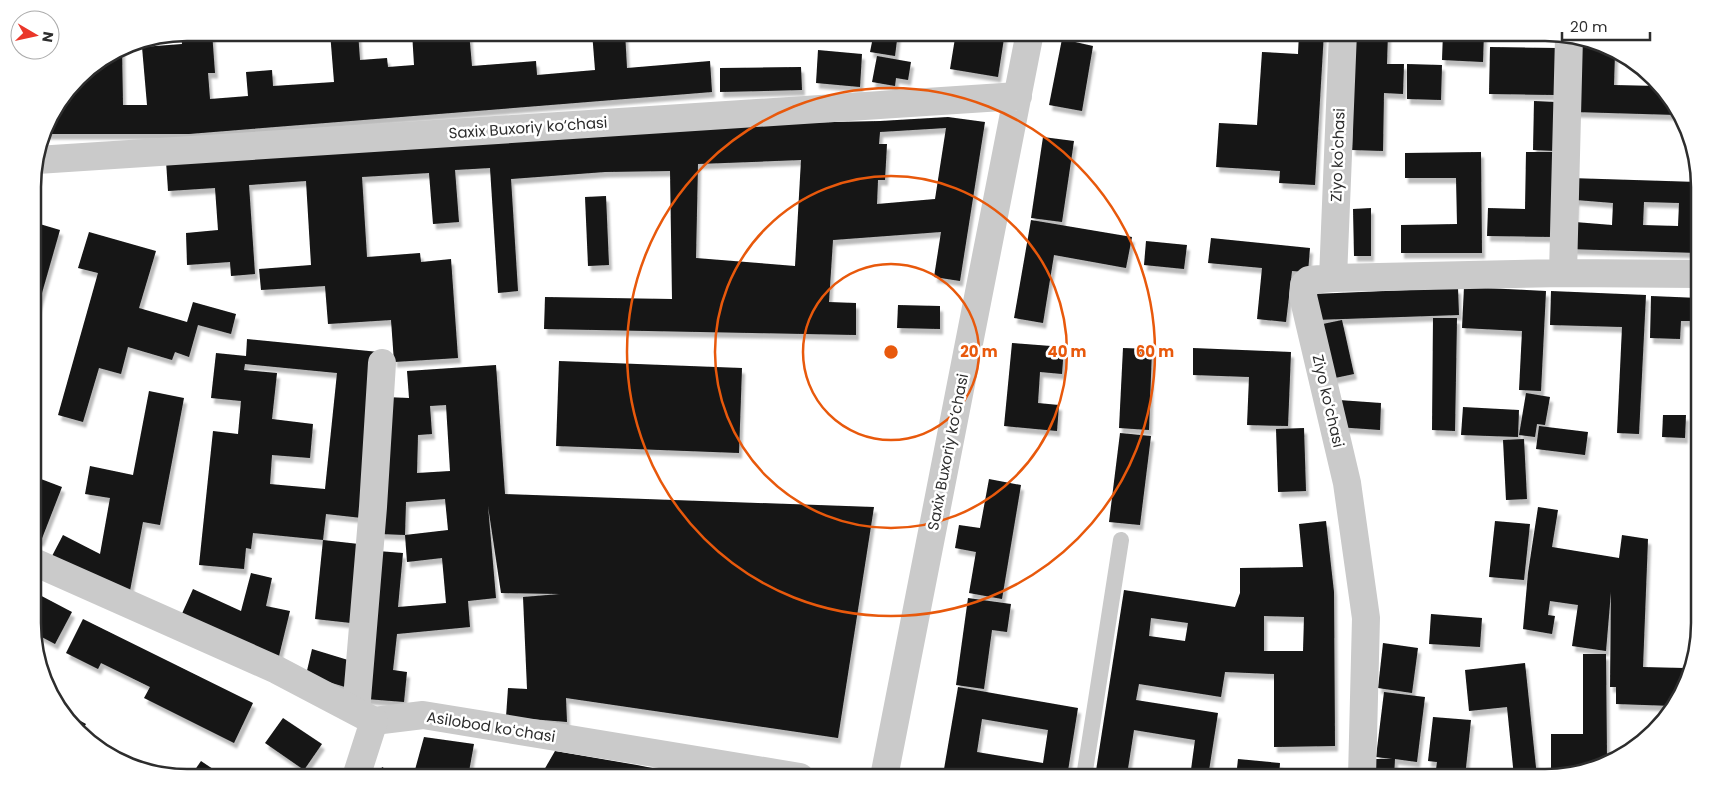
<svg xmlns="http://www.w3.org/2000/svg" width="1732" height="810" font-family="Poppins,sans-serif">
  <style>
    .building { fill: #141414; fill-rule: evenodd; filter: url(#shadow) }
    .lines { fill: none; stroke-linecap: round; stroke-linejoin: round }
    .service { stroke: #cacaca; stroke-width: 16 }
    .minor { stroke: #cacaca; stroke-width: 28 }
    .tertiary { stroke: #cacaca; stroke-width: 28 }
    .ring { fill: none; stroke: #e8590c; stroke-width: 2.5 }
    .labels { text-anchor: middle; stroke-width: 5; stroke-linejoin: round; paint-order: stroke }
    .street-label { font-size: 15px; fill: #2d2d2d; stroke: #fff }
    .rim { fill: none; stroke: #2d2d2d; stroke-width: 2.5 }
    .centre { fill: #e8590c; stroke: #fff; stroke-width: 2.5 }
    .ring-label { font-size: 15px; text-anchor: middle; font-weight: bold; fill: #e8590c; stroke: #fff; stroke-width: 5; stroke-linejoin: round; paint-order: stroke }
  </style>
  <defs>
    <filter id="shadow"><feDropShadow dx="3" dy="5.5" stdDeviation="1" flood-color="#0004"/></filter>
  </defs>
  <rect width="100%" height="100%" fill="#fff"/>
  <!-- building -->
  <path class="building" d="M187,32H212L215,73H208L210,99L248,96L246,72L272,70L273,86L334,82L330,32H358L360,60L387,58L388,67L414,65L412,32H469L472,66L536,61L537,75L595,70L592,32H625L627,68L710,61L712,92L189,134H44L49,118L85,71L122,48L123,105H147L142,47L182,44L181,34Z
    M874,32H898L895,56L870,52Z
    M956,32H1005L998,77L950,69Z
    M1299,32H1324L1315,185L1279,183L1280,171L1216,167L1219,123L1257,125L1262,52L1298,54Z
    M1355,32H1388L1387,64H1404L1403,94L1384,93L1383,151L1352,150Z
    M1443,32H1484L1483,62L1442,60Z
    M1062,39L1093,46L1082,111L1049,105Z
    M1576,39L1605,44L1615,53L1614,85L1659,86L1668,93L1677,115L1574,112Z
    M1490,47L1557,48L1556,95L1489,94Z
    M818,50L862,54L860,87L816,83Z
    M877,56L911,62L908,80L896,78L895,86L872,82Z
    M1407,64L1442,65L1441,100L1407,99Z
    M801,67L802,90L720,92V68Z
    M1534,101L1557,102L1556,151L1533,150Z
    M948,117L985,122L960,281L934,277L941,232L833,240L829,302L856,303V335L544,329L545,297L672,299L670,171L605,172L511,179L518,291L498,293L490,168L455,170L459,222L433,224L429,173L362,177L367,257L420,253L421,262L451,259L458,358L394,362L391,320L328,324L325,286L261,290L259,269L311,265L306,181L249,185L255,274L231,276L230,262L187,265L186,233L218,230L215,188L168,191L166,161L699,125L880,121ZM946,128L935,199L877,204L878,180H885L887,144H879L880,132ZM801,160L795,266L696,258L698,164Z
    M1043,137L1074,141L1062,222L1031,218Z
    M1481,152L1482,253H1401V225L1457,224L1456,178H1405V153Z
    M1526,152H1556L1554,237L1487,236L1488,208L1525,209Z
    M1570,178L1698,182V253L1567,249ZM1576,200L1613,203L1612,225L1575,222ZM1644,202L1679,203L1678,226L1643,225Z
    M606,196L609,265L588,266L585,197Z
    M1371,208V256H1354L1353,209Z
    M1031,220L1132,237L1126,268L1054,255L1043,323L1014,318Z
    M33,222L60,230L34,321H33Z
    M89,232L156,251L139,308L187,322L193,302L236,314L231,334L198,325L189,357L175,352L172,360L128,347L121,374L99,368L83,422L58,415L98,273L78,268Z
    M1211,238L1310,248L1308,272L1292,271L1286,322L1257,319L1262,268L1208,263Z
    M1146,241L1187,245L1184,269L1144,265Z
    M1464,287L1546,291L1541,391L1519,390L1522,331L1462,328Z
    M1458,288L1459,315L1314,320L1313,294Z
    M1551,291L1646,295L1639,434L1617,433L1622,327L1550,325Z
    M1651,296L1699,298V321H1681L1680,339L1650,338Z
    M898,305L940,306V329L897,328Z
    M1433,318H1457L1455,431L1432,430Z
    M1342,320L1354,374L1330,379L1318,325Z
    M247,339L379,352L362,518L326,514L323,540L359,544L351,623L315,619L323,540L253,533L251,549L246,548L244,569L199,565L213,431L238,434L241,401L211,398L216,353L246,356ZM245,364L337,373L325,489L270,484L272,455L310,458L313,424L272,419L277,373L244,370Z
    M1012,343L1064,347L1062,374L1040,372L1038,403L1059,405L1057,431L1004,426Z
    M1123,348L1152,349L1149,430L1119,428Z
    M1193,348L1291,352L1288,426L1247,425L1249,377L1193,375Z
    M559,361L742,368L739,453L556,446Z
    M496,365L505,494L874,507L838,738L566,698L567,722L506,717L508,688L527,689L523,597L560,594L501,593L488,506L496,598L468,601L470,627L397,634L393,670L407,672L404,702L366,699L378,551L403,553L398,607L446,603L442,558L407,562L405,535L448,530L445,499L406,502L405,535L380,534L385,397L409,398L407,371ZM446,405L450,471L417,473L418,435L432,434L430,406Z
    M149,391L184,398L160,525L143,522L129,596L52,556L63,535L100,554L110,498L85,494L90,466L133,475Z
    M1526,393L1550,397L1545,425L1537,424L1535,437L1519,435Z
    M1339,400L1381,403L1380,430L1337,427Z
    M1463,407L1519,410L1518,437L1461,435Z
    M1663,415H1686L1685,438L1662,437Z
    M1539,426L1588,432L1585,455L1536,449Z
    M1304,428L1306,491L1278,492L1276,429Z
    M1695,429L1699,430V466H1693Z
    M1120,433L1151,436L1140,525L1109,522Z
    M1524,439L1527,499L1506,500L1503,440Z
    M33,476L62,487L41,541L34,539Z
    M989,479L1021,485L1002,599L969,593L976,552L955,548L959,525L980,528Z
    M1538,507L1558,510L1552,547L1619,558L1622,535L1648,539L1643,667L1684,668V689L1673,706L1616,704V687H1610L1611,592L1606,651L1572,646L1578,605L1550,601L1548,615L1555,616L1552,634L1523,629L1528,573Z
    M1326,521L1334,592L1335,746L1274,747V674L1225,672L1221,697L1139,684L1136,700L1218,713L1208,777H1190L1195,740L1134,730L1127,775L1137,777H1095L1124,590L1235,607L1240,593V568L1303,567L1299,524ZM1264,616L1304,617L1303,651H1264ZM1151,618L1188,623L1185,641L1149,636Z
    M1495,521L1530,524L1524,580L1489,577Z
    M251,573L272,578L266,606L290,611L279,656L180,618L193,589L241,611Z
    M34,592L72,612L55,644L34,633Z
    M968,598L1011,604L1007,632L992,630L984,689L956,685Z
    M1431,614L1482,618L1480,647L1429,644Z
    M83,619L253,703L234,743L144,698L150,687L101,663L98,669L66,653Z
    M1383,643L1418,648L1412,693L1378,688Z
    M312,649L348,660L345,687L306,675Z
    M1583,654H1606L1607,759L1551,777V734H1583Z
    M1525,663L1537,777H1514L1507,707L1469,711L1465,670Z
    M958,687L1078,708L1067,777H955L943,775ZM982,719L1048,730L1043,763L977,752Z
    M1384,692L1425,697L1417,762L1395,759L1394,777H1369V759H1392L1376,757Z
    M61,710L86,724L82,731L64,717Z
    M1433,717L1471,720L1465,777H1435L1437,762L1428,761Z
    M283,718L322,744L304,770L265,743Z
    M424,737L474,744L468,777H413Z
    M555,751L637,765L698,777H540Z
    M1238,759L1280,763L1279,777H1236Z
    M201,761L219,773L216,777H190Z
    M382,767L400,777H379Z"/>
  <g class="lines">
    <!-- service -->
    <path class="service" d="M1084,777L1121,540"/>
    <!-- minor -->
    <path class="minor" d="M37,160L1018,96
      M1563,273L1569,37
      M1333,278L1343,32
      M356,711L373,507L382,363
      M374,721L423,715L800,777
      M884,777L1030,32
      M1362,777L1366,618L1347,483L1303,296L1304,285L1309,280L1333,278L1563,273L1699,274"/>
    <!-- tertiary -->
    <path class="tertiary" d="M34,562L277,670L374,721L356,777"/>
  </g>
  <!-- distance rings -->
  <g class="ring">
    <circle cx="891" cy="352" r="88"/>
    <circle cx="891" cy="352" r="176"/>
    <circle cx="891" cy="352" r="264"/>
  </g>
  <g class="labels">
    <!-- street labels -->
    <g class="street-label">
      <text transform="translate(528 128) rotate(-4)" y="5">Saxix Buxoriy ko‘chasi</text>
      <text transform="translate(1338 155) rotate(-88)" y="5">Ziyo ko'chasi</text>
      <text transform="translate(1328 401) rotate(77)" y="5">Ziyo koʻchasi</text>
      <text transform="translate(948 452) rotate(-79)" y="5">Saxix Buxoriy ko‘chasi</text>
      <text transform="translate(491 727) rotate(9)" y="5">Asilobod koʻchasi</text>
    </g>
  </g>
  <!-- crop -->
  <path d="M0 0H1732V810H0ZM187 41H1545A146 146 0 0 1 1691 187V623A146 146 0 0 1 1545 769H187A146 146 0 0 1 41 623V187A146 146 0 0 1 187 41Z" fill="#fff" fill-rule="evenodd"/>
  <path class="rim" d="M187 41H1545A146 146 0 0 1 1691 187V623A146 146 0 0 1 1545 769H187A146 146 0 0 1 41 623V187A146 146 0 0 1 187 41Z"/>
  <circle cx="891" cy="352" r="8" class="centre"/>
  <g class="ring-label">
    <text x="979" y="357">20 m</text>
    <text x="1067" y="357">40 m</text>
    <text x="1155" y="357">60 m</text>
  </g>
  <!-- north arrow -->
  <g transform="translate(35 35) rotate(99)"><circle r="24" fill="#ffffff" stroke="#ababab"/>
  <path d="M0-4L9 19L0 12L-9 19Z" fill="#ea3629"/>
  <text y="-8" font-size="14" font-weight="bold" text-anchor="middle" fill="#2d2d2d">N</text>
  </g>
  <!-- scale -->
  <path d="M1562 32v8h88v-8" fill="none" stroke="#2d2d2d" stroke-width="2.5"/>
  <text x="1570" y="32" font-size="15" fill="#2d2d2d" stroke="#ffffff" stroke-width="4" paint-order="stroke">20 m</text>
</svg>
